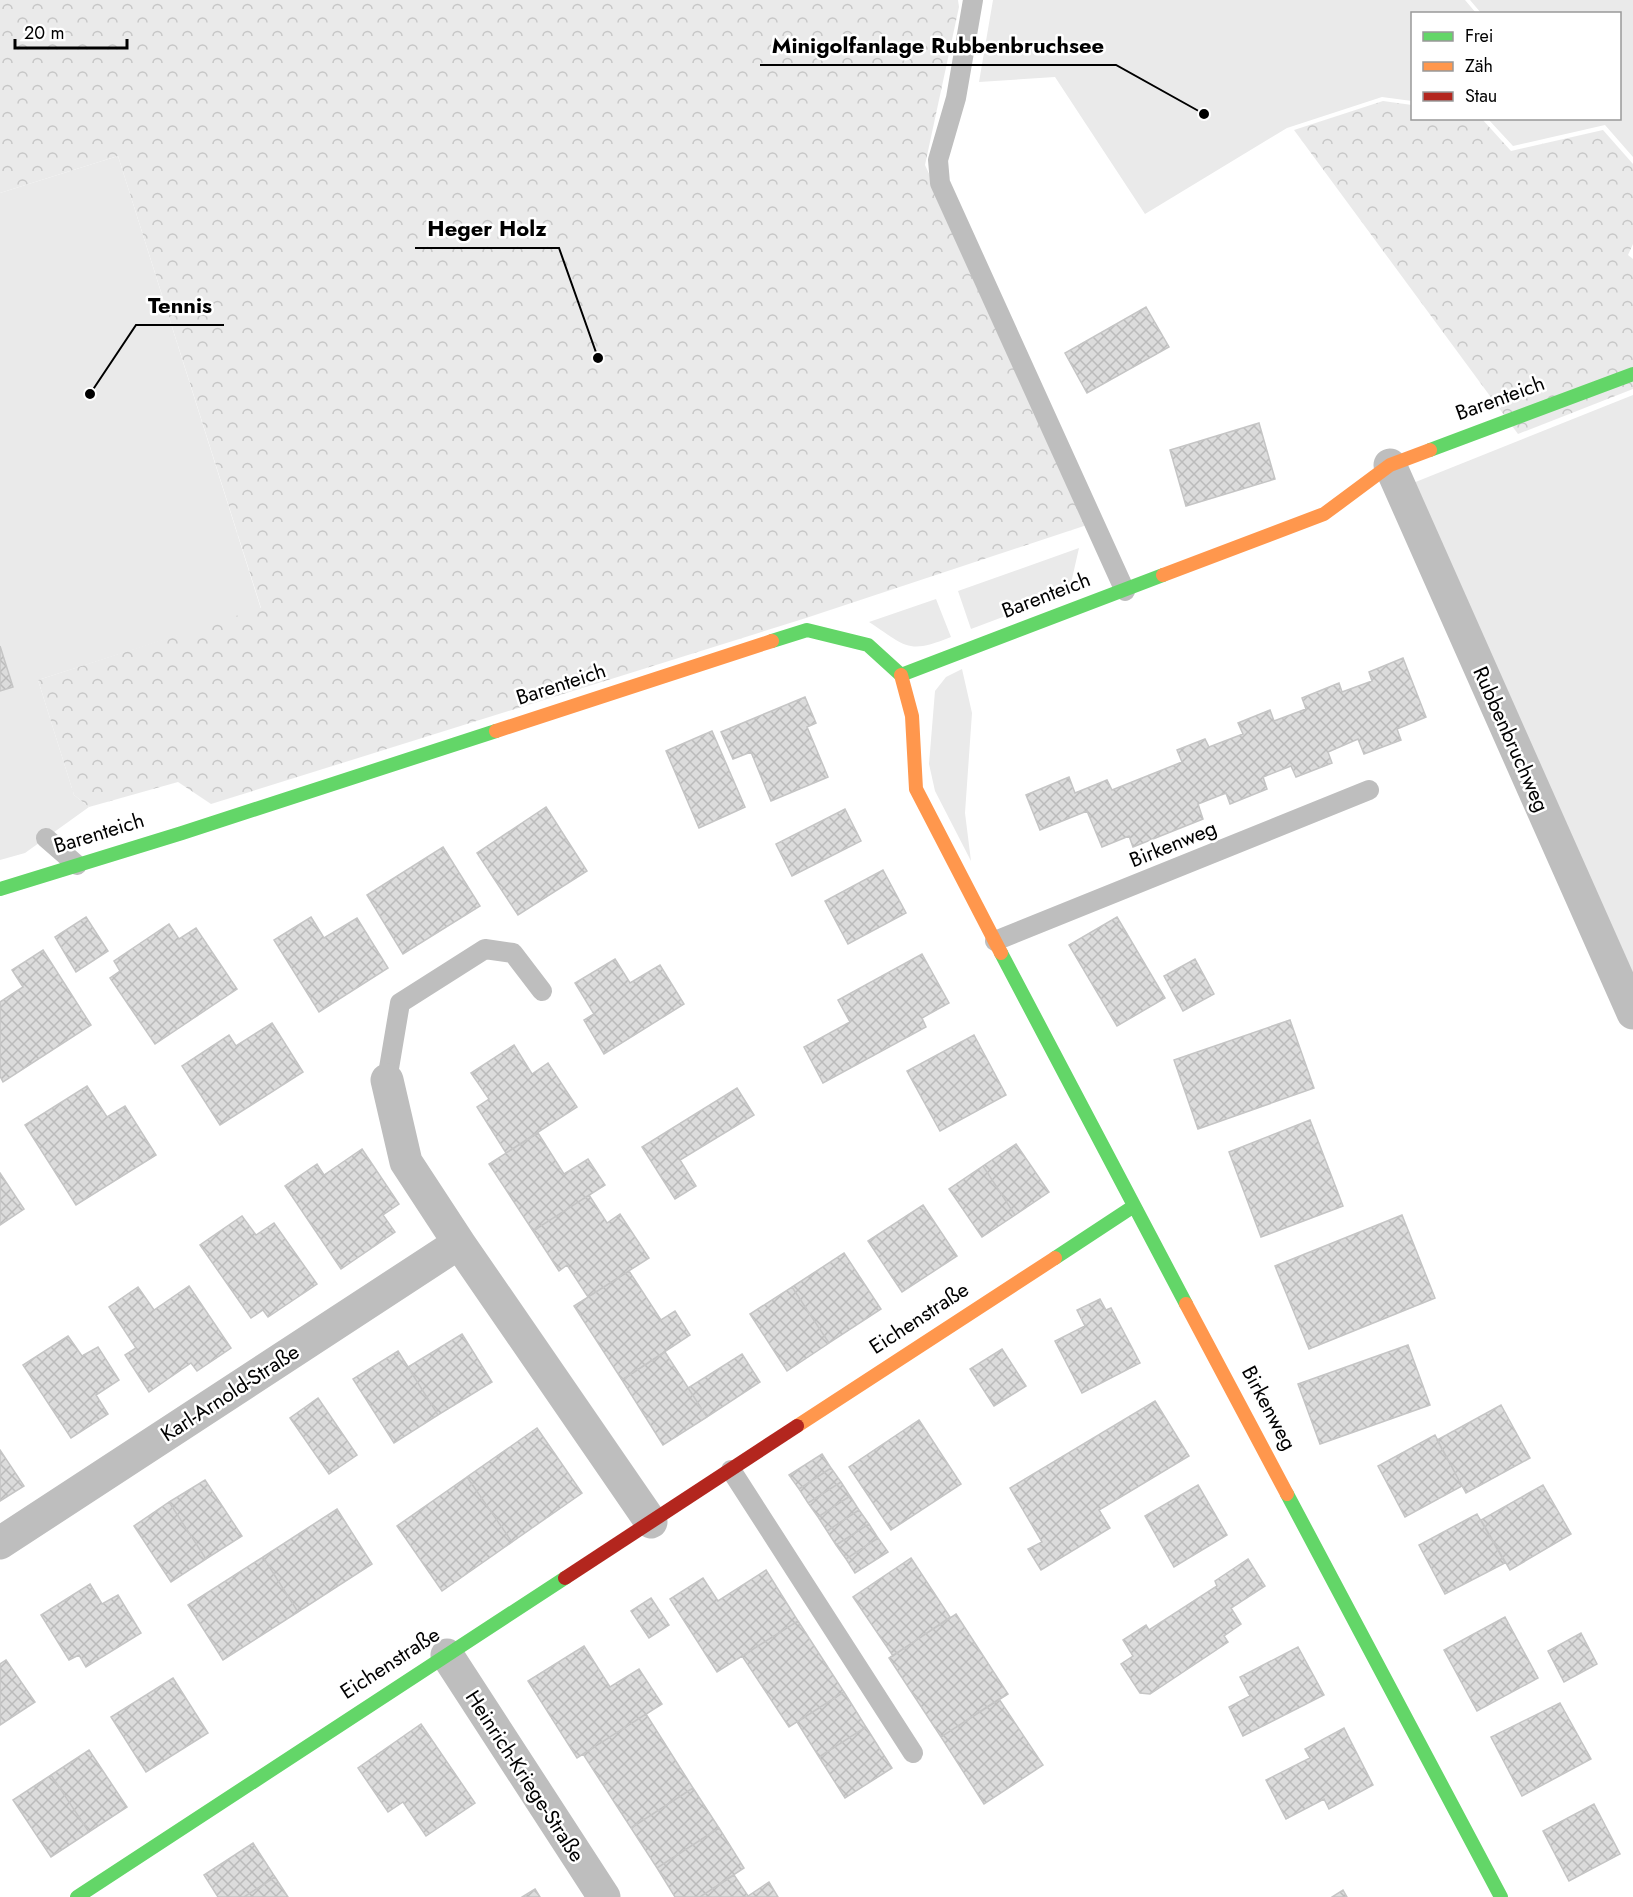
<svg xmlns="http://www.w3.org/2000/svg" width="1633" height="1897" font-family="Jost,sans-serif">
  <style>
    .grass { fill: #eaeaea }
    .forest { fill: url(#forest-crowns) }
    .building { fill: url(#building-cross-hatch); stroke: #c5c5c5; stroke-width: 1.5 }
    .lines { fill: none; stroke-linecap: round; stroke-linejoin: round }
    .lane { stroke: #bebebe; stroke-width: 20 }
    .street { stroke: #bebebe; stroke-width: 33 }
    .fast { stroke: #63d668; stroke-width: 14 }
    .slow { stroke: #ff974d; stroke-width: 14 }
    .jam { stroke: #b3261e; stroke-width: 14 }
    .labels { text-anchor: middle; stroke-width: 5; stroke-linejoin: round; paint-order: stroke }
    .street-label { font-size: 21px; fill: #000; stroke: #fff }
    .leader { fill: none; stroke: #000; stroke-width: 2 }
    .callout-dot { fill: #000; stroke: #fff; stroke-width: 2 }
    .callout-label { font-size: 22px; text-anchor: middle; font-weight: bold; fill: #000; stroke: #fff; stroke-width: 5; stroke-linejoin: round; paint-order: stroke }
  </style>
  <defs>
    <pattern id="forest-crowns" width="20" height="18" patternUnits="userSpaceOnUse" patternTransform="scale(1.5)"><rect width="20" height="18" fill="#eaeaea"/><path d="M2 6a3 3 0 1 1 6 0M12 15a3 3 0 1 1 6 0" fill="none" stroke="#c7c7c7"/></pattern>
    <pattern id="building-cross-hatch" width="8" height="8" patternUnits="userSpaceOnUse" patternTransform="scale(1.5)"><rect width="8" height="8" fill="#dcdcdc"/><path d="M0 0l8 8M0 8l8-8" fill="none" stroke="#bbb"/></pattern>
  </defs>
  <rect width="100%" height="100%" fill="#fff"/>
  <!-- grass -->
  <path class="grass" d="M993,0H1465L1476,13L1412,14V101L1382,97L1287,128L1145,214L1055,77L979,82Z
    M1470,0H1633V157L1605,125L1513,146L1488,119L1620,118V14L1481,13Z
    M118,156L261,609L38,680L74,795L89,807L25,853L0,860V193Z
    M1633,395V977L1413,483Z
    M1079,548L1069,592L971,629L958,591Z
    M936,599L951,637C907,655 906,646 869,622Z
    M962,669L972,713L965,813L971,861L935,791L929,764L935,691L946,677Z"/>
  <!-- forest -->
  <path class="forest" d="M0,0H958L959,7L925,165L1090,524L806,618L211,804L178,782L89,807L74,795L38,680L261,608L118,156L0,193Z
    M1383,101L1412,105V118L1482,119L1511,151L1603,130L1633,164V244L1628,255L1633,259V389L1518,434L1294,130Z"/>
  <!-- building -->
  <path class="building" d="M1146,307L1169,347L1087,393L1065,353Z
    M1259,423L1275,479L1186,506L1170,450Z
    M0,646L13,687L0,691Z
    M1403,658L1426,717L1397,729L1401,740L1364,754L1358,739L1328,752L1332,763L1296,777L1291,766L1263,777L1267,789L1230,804L1226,793L1198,804L1203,819L1133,847L1129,836L1102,847L1087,811L1040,830L1026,795L1069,777L1075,793L1107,780L1112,790L1182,762L1177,750L1205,739L1209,747L1243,734L1238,723L1270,710L1274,721L1306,709L1302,698L1339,683L1342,692L1372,681L1369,672Z
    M805,697L816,723L807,727L828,777L771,801L751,752L733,759L721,732Z
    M712,731L745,807L699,828L666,751Z
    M546,807L587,871L518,915L477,853Z
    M845,809L861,841L792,876L776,844Z
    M443,847L480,906L403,954L367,895Z
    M883,870L906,913L848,944L825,901Z
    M86,917L108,951L76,972L55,937Z
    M311,917L324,938L357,918L388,968L319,1012L274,940Z
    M1117,917L1165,998L1117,1026L1069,945Z
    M169,924L179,939L196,928L237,989L155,1044L110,978L120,971L114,961Z
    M43,950L91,1025L3,1082L0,1076V1002L23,987L12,970Z
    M922,954L949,1003L922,1018L926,1027L823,1083L804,1047L850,1022L838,1000Z
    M615,959L630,983L660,965L684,1004L604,1054L584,1020L594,1014L575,983Z
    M1195,959L1214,994L1183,1011L1164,976Z
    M1290,1020L1314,1088L1198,1129L1174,1060Z
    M272,1023L303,1072L220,1125L182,1066L229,1035L236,1046Z
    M974,1035L1006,1095L940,1131L907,1071Z
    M514,1045L532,1074L548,1063L577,1107L506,1153L477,1107L489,1099L471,1073Z
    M87,1086L107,1117L125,1106L156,1155L76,1205L25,1125Z
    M737,1088L754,1115L680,1160L696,1186L675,1199L642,1147Z
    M1310,1120L1343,1206L1261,1237L1229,1152Z
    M538,1133L564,1174L588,1159L605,1185L533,1231L489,1164Z
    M1016,1144L1049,1192L1015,1215L983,1166Z
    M362,1149L399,1204L383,1215L395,1232L341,1269L285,1186L317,1164L324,1175Z
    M983,1166L1015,1215L982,1237L949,1189Z
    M0,1173L24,1209L0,1225Z
    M589,1195L607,1223L620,1214L649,1258L588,1297L567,1265L559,1271L533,1231Z
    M923,1205L957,1256L902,1292L868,1241Z
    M1402,1215L1435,1298L1309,1349L1275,1266Z
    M242,1216L256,1235L274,1223L317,1284L268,1317L263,1310L251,1318L200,1245Z
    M844,1253L881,1309L829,1343L792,1287Z
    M629,1271L661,1320L675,1311L690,1335L622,1380L574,1306Z
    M189,1286L231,1348L197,1371L191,1363L149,1392L125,1355L136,1348L109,1307L138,1287L154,1310Z
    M792,1287L829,1343L787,1371L750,1314Z
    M1100,1299L1106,1310L1111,1308L1140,1363L1082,1393L1055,1341L1085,1326L1077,1310Z
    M462,1334L492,1382L438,1415L408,1367Z
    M68,1336L82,1356L98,1347L119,1380L96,1395L108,1414L71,1438L23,1365Z
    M1408,1345L1430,1405L1320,1444L1298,1384Z
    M1002,1349L1026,1386L994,1406L970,1369Z
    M398,1351L438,1415L394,1443L353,1379Z
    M665,1352L707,1417L663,1445L622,1380Z
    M742,1354L760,1382L707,1417L688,1388Z
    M318,1398L357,1455L329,1474L290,1418Z
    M1155,1401L1189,1456L1099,1510L1110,1528L1041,1570L1028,1549L1042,1542L1010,1488Z
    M1501,1405L1530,1458L1466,1493L1437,1440Z
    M919,1420L961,1484L891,1530L849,1467Z
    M537,1428L582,1493L512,1542L467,1477Z
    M1435,1435L1462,1486L1405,1517L1378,1466Z
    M0,1450L24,1486L0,1501Z
    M822,1454L831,1468L799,1489L789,1475Z
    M831,1468L841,1482L808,1503L799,1489Z
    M467,1477L512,1542L442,1591L397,1526Z
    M205,1480L242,1536L206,1559L169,1502Z
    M841,1482L850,1496L818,1517L808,1503Z
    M1198,1485L1227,1535L1174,1567L1145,1516Z
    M1543,1485L1571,1534L1510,1570L1481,1520Z
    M850,1496L859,1510L827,1531L818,1517Z
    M169,1502L206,1559L171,1582L134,1526Z
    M337,1509L372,1564L298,1612L263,1557Z
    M859,1510L869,1524L836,1545L827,1531Z
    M1477,1514L1505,1563L1445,1594L1419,1545Z
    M869,1524L878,1538L846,1559L836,1545Z
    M878,1538L888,1552L855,1573L846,1559Z
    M263,1557L298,1612L223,1660L188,1605Z
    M911,1558L950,1617L893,1656L853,1597Z
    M1248,1559L1265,1586L1231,1608L1241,1624L1224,1636L1228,1642L1150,1694L1140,1693L1121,1664L1133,1656L1123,1640L1146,1625L1149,1630L1217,1586L1215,1581Z
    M766,1570L798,1621L717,1672L670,1599L703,1578L718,1601Z
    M90,1584L102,1604L118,1595L141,1633L86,1667L79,1655L69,1660L41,1615Z
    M651,1598L669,1625L649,1638L631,1611Z
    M956,1614L1008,1694L941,1737L889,1658Z
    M1505,1617L1538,1678L1477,1711L1444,1650Z
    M798,1621L844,1692L789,1727L742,1656Z
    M1581,1633L1597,1664L1564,1682L1548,1651Z
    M584,1646L610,1687L639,1669L662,1704L577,1758L528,1681Z
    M1298,1647L1324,1695L1243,1736L1229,1707L1250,1696L1240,1677Z
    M6,1660L35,1702L0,1725V1664Z
    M173,1678L208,1733L146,1772L111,1717Z
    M844,1692L866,1727L819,1757L797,1722Z
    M999,1699L1043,1765L984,1804L941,1737Z
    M1560,1703L1591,1759L1522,1796L1491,1737Z
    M646,1714L693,1788L631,1828L583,1754Z
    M421,1724L475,1803L426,1836L403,1802L388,1812L358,1768Z
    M866,1727L892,1768L845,1798L819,1757Z
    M1344,1728L1373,1785L1329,1809L1324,1799L1286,1819L1266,1780L1310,1758L1305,1749Z
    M89,1750L127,1807L89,1832L51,1775Z
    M51,1775L89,1832L51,1857L13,1800Z
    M693,1788L719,1828L657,1868L631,1828Z
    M1594,1804L1620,1854L1569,1881L1543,1831Z
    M719,1828L744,1868L700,1897H675L657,1868Z
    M253,1843L275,1877L244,1897H218L204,1875Z
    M734,1875L748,1896L769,1882L778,1897H700Z
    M275,1877L288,1897H244Z
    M535,1889L540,1897H522Z
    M1343,1890L1347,1897H1332Z"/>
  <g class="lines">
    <!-- lane -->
    <path class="lane" d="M973,0L956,98L938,160L940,183L1125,591
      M46,838L77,865
      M995,941L1369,790
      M387,1080L400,1003L485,949L513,953L542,991
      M731,1470L913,1753"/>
    <!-- street -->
    <path class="street" d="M1390,465L1633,1013
      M387,1080L406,1162L459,1243L651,1522
      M0,1543L459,1243
      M447,1655L604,1897"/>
    <!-- fast -->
    <path class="fast" d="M1430,450L1633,374
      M772,641L807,630L868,645L901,675L1163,575
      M0,889L182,833L496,731
      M1001,953L1186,1304
      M1055,1258L1134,1206
      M1287,1494L1501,1897
      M77,1897L565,1578"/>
    <!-- slow -->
    <path class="slow" d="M1163,575L1324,514L1390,465L1430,450
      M901,675L912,716L916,789L1001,953
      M496,731L772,641
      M1186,1304L1287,1494
      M797,1426L1055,1258"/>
    <!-- jam -->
    <path class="jam" d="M565,1578L797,1426"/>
  </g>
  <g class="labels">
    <!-- street labels -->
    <g class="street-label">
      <text transform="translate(1500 398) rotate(-20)" y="7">Barenteich</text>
      <text transform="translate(1046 595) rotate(-21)" y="7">Barenteich</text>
      <text transform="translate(561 684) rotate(-18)" y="7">Barenteich</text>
      <text transform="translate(1511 739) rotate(66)" y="7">Rubbenbruchweg</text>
      <text transform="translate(99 833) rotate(-17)" y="7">Barenteich</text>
      <text transform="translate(1173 844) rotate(-22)" y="7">Birkenweg</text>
      <text transform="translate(919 1318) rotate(-33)" y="7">Eichenstraße</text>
      <text transform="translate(230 1393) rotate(-33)" y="7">Karl-Arnold-Straße</text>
      <text transform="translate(1269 1408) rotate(62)" y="7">Birkenweg</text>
      <text transform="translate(390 1663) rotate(-33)" y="7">Eichenstraße</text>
      <text transform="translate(525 1776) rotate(57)" y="7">Heinrich-Kriege-Straße</text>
    </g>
  </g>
  <!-- callouts -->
  <path class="leader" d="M1204 114L1116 65H760M598 358L559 248H415M90 394L136 325H224"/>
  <g class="callout-dot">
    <circle cx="1204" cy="114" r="6"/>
    <circle cx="598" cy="358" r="6"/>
    <circle cx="90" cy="394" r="6"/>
  </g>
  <g class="callout-label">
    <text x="938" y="53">Minigolfanlage Rubbenbruchsee</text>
    <text x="487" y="236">Heger Holz</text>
    <text x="180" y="313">Tennis</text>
  </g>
  <!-- legend -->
  <rect x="1411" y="12" width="210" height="108" fill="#ffffff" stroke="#999999" stroke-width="1.5"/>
  <rect x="1423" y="32" width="30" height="9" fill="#63d668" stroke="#999999" stroke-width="1.5"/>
  <text x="1465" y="42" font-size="18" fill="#000000">Frei</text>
  <rect x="1423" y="62" width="30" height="9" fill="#ff974d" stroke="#999999" stroke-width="1.5"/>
  <text x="1465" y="72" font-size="18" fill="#000000">Zäh</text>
  <rect x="1423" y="92" width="30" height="9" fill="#b3261e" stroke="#999999" stroke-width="1.5"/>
  <text x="1465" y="102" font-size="18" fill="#000000">Stau</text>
  <!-- scale -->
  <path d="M15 39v9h112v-9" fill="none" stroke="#000000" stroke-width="3"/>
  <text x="24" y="39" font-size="18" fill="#000000" stroke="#ffffff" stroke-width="4.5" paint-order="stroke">20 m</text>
</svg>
